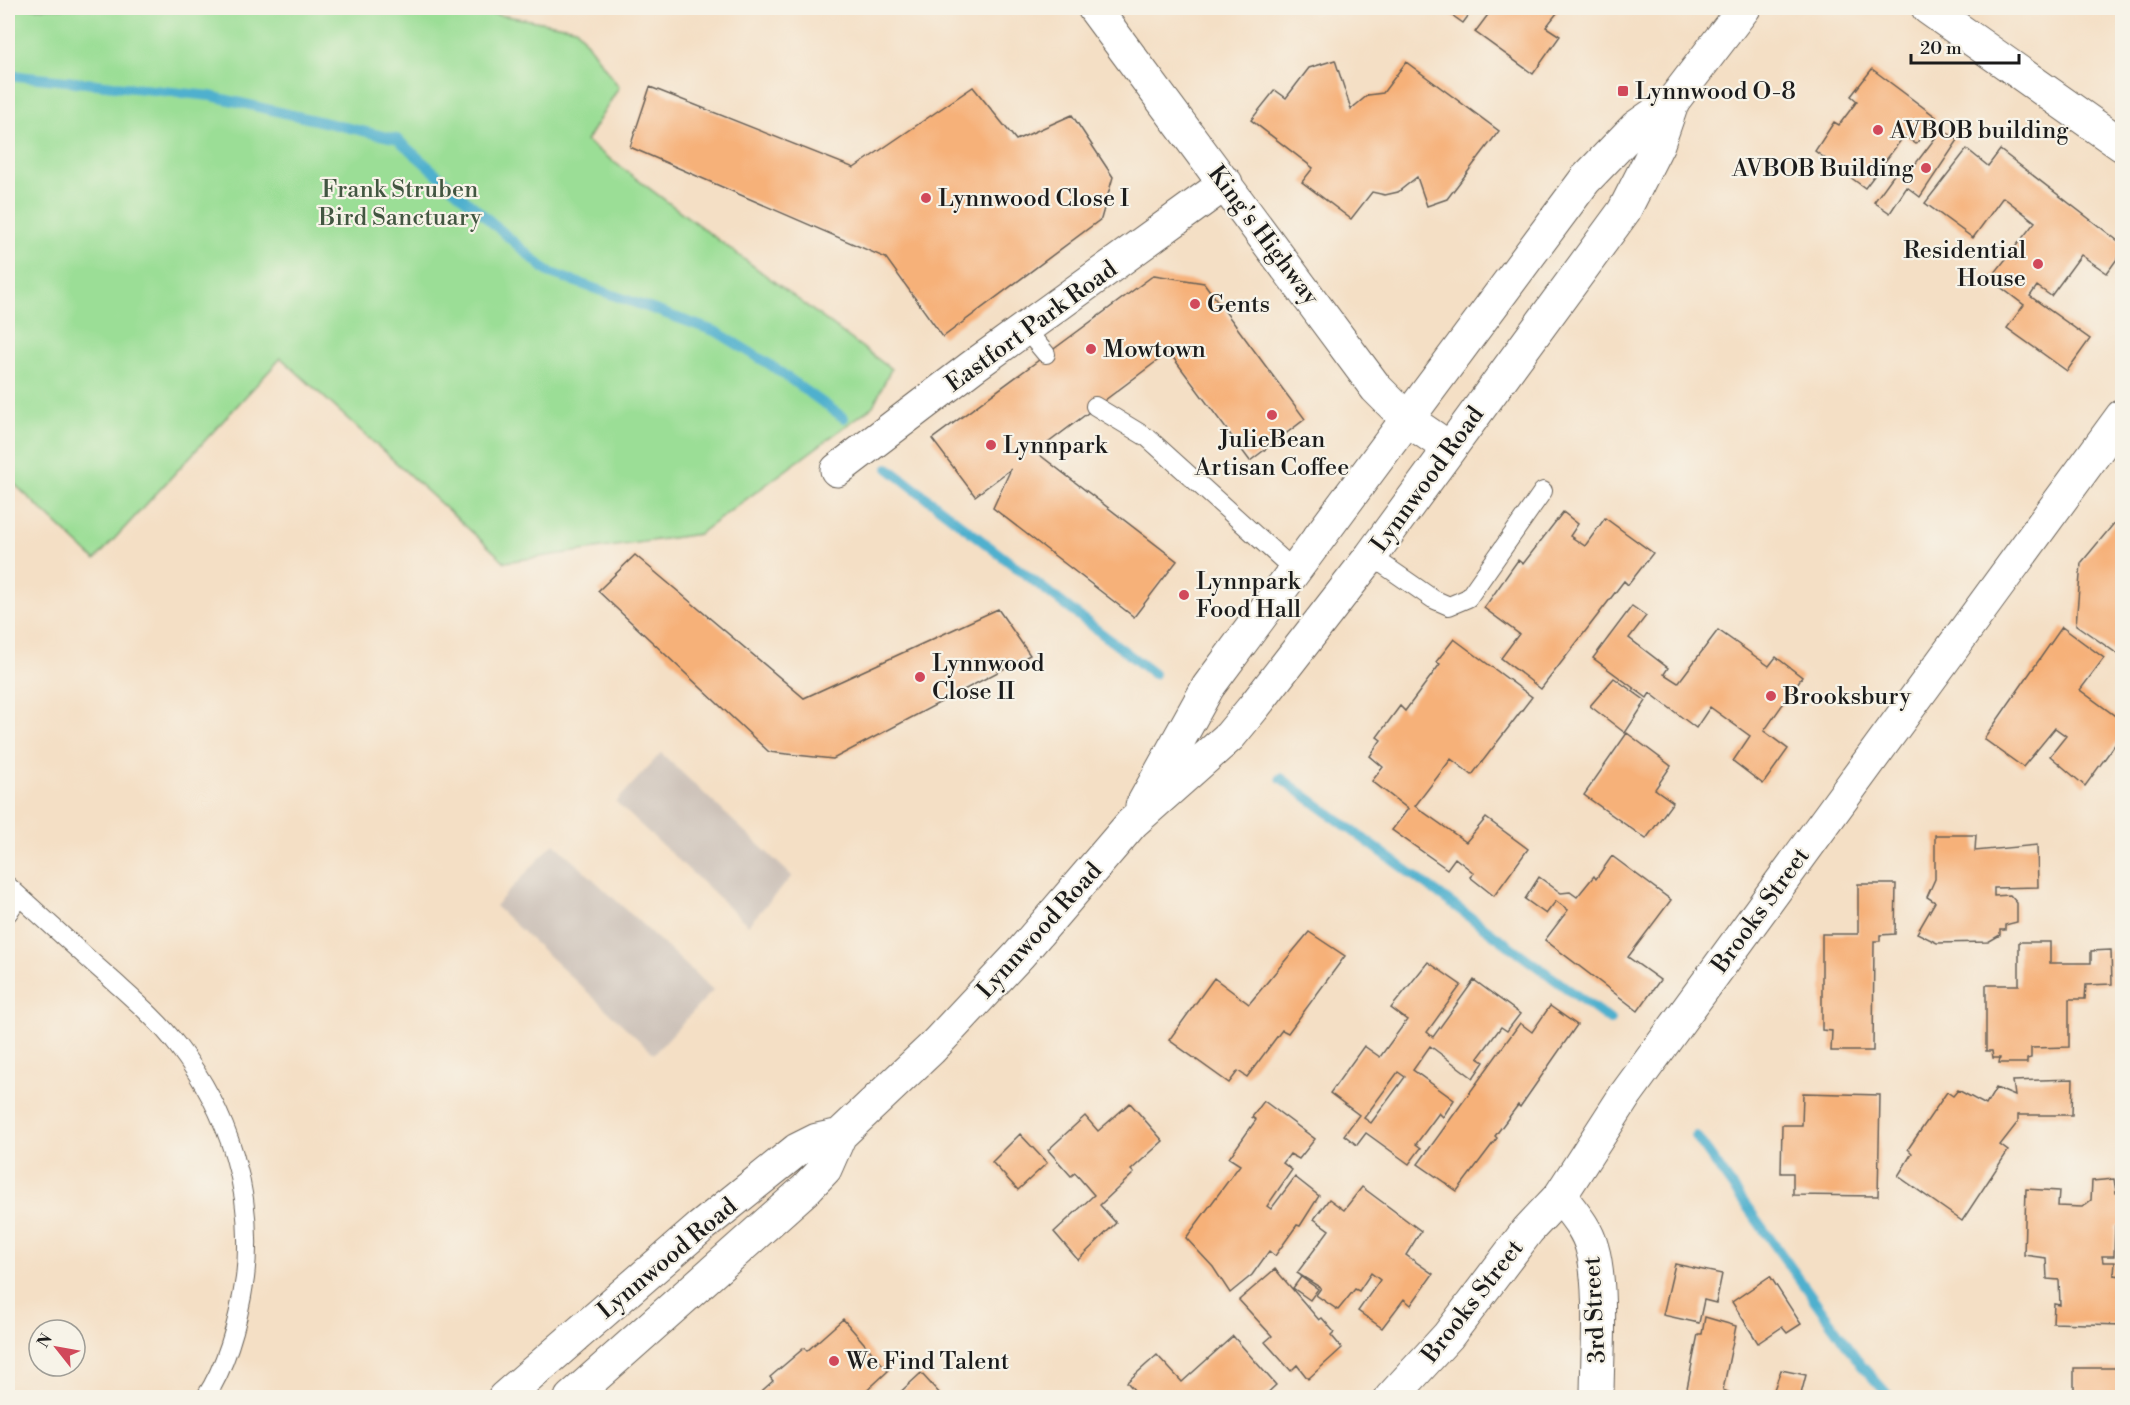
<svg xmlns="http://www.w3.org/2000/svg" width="2130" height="1405" font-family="'Libre Bodoni',serif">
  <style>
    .industrial { fill: #cdc2b9 }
    .green { fill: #9bde96; stroke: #5c7d59; stroke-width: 1.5 }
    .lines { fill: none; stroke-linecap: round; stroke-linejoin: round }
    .stream { stroke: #4fb0ce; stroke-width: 10 }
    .building { fill: #f6b179; fill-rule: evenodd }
    .lane-casing { stroke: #686057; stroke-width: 20 }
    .street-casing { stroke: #686057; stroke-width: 35 }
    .primary-casing { stroke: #686057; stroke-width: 35 }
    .lane { stroke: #fff; stroke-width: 18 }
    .street { stroke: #fff; stroke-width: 33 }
    .primary { stroke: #fff; stroke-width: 33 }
    .poi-dot { fill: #d1495b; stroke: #f7f3e8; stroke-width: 2 }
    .labels { text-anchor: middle; stroke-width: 4.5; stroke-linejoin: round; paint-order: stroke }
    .poi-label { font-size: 24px; fill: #1c1c1c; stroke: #f7f3e8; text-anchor: start }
    .park-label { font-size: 24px; fill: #425641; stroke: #f7f3e8 }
    .street-label { font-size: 24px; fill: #1c1c1c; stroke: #f7f3e8 }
  </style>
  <rect width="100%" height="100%" fill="#f7f3e8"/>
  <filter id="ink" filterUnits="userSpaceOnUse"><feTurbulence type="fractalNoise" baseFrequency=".0167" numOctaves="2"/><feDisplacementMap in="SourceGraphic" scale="12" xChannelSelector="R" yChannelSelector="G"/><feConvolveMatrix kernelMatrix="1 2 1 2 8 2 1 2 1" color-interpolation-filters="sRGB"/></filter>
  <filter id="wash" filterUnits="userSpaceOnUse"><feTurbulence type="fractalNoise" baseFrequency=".008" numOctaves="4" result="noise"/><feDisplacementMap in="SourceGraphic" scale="24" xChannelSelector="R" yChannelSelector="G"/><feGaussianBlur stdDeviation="1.35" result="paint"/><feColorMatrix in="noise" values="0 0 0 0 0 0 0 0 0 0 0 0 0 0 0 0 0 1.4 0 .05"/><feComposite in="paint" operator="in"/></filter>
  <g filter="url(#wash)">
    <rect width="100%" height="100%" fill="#f4dfc5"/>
    <!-- industrial -->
    <path class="industrial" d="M661,753L792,876L748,925L616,802Z
      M554,843L713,990L654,1054L495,906Z"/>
    <!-- green -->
    <path class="green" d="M8,8H458L576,28L619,87L586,141L891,369L873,406L699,534L505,562L281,358L95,560L8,478Z"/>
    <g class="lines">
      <!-- stream -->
      <path class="stream" d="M8,75L211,96L397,139L548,272L717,332L769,364L844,418
        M888,468L1154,674
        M1281,778L1610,1020
        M1696,1136L1862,1366L1891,1398"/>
    </g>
    <g id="blocks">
      <!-- building -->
      <path class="building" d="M1442,8H1474L1463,23Z
        M1493,8H1561L1546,27L1560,36L1533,74L1475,32Z
        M1335,60L1351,109L1368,95L1383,93L1406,62L1499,131L1447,199L1427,206L1417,177L1398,192L1385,195L1372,192L1351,219L1302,182L1313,168L1251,120L1275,90L1286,98L1309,68Z
        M1872,69L1936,117L1916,144L1904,136L1865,188L1815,151L1834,122L1839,125L1857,101L1851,96Z
        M650,87L854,168L973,87L1016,140L1072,115L1113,177L1101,219L943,337L886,258L630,147Z
        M1942,129L1958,140L1920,197L1907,187L1890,213L1874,202L1901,165L1910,171Z
        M1967,149L1988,166L2000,150L2122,244V252L2107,273L2081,255L2051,296L2037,286L2030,296L2090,339L2067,371L2007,328L2024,305L1990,279L2035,222L2003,197L1973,238L1925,203Z
        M1154,275L1204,283L1305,419L1250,461L1169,352L1036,452L1177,561L1134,617L993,508L1011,469L975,496L932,439Z
        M1563,512L1578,524L1570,536L1585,546L1605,518L1653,553L1628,585L1624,581L1541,689L1501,658L1519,634L1484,608L1518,560L1523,564Z
        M2121,515L2122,517V657L2076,625L2081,563Z
        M635,555L804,698L998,609L1030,655L833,759L769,752L598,591Z
        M1632,606L1646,616L1629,638L1668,668L1664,674L1678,683L1718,630L1769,666L1776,657L1802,677L1764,731L1788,749L1763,784L1733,761L1750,736L1710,707L1696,728L1650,693L1647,698L1593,658Z
        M2062,627L2104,658L2080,690L2122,721V735L2085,786L2050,756L2066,736L2055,728L2023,767L1984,739Z
        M1454,639L1532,697L1472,775L1451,759L1415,806L1466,842L1486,818L1528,849L1494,896L1470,877L1474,873L1455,858L1447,869L1392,830L1408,809L1372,781L1383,767L1370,756L1381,740L1377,737L1400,706L1405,711L1440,664L1436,662Z
        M1614,678L1646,701L1625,733L1590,706Z
        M1627,733L1671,766L1655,789L1673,802L1646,839L1584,795Z
        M1935,835H1976L1975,851L2037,845L2038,887L1994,888V896L2010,895L2017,903V922L2005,925V930H2000V935L1988,942L1937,943L1917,933L1935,902L1927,897L1935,879Z
        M1612,856L1671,900L1628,957L1660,980L1638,1011L1545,940L1568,910L1556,901L1546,914L1525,899L1539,877L1561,893L1570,892L1577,897L1594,876L1596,879Z
        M1858,884H1896L1895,934L1880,935V941H1874L1873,1051H1831L1832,1031L1822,1030V934H1858Z
        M1309,932L1345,956L1288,1033L1282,1030L1247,1077L1238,1071L1229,1083L1169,1040L1214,978L1249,1004Z
        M2019,942H2050V963H2091V951L2111,950L2112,984L2086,985L2085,999H2069V1047L2031,1048V1058L2027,1059V1063H1999L2000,1058H1993L1992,1051H1986V985H2019Z
        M1428,962L1461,985L1427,1032L1433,1037L1474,980L1520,1014L1507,1031L1501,1027L1478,1058L1484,1062L1473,1078L1430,1046L1413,1070L1454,1100L1443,1117L1439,1113L1416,1144L1421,1148L1409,1164L1366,1133L1357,1145L1344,1135L1359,1115L1330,1093L1364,1046L1380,1057L1407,1020L1391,1008ZM1398,1072L1405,1077L1371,1123L1364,1118Z
        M1550,1006L1577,1025L1520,1107L1518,1105L1495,1136L1497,1138L1457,1191L1418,1164L1520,1023L1532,1032Z
        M2073,1079L2072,1115H2018V1122L2000,1145L2008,1151L1962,1221L1898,1176L1912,1153L1908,1149L1947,1092L1953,1096L1958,1090L1986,1105L1996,1088L2015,1096L2013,1081Z
        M1803,1093L1880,1095L1878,1196L1793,1195V1173H1781L1782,1125H1802Z
        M1264,1101L1315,1139L1299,1159L1290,1154L1283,1163L1292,1170L1267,1206L1271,1209L1295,1177L1319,1196L1300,1226L1297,1225L1275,1256L1269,1251L1252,1275L1230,1293L1213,1267L1186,1238L1240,1165L1229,1158L1256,1120L1252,1117Z
        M1130,1103L1163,1141L1131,1170L1134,1173L1100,1205L1116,1223L1078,1260L1054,1232L1094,1195L1075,1173L1071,1176L1048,1150L1085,1116L1098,1131Z
        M1020,1134L1047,1163L1018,1190L992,1162Z
        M2114,1179L2116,1193L2122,1192V1225L2115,1226L2114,1256H2102L2103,1262H2115L2114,1275L2122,1276V1325L2053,1323L2054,1304L2060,1305L2059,1280L2047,1279L2046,1258L2024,1255L2026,1189L2059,1191L2058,1206L2082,1207L2091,1200L2092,1181Z
        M1362,1187L1421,1231L1406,1255L1433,1274L1411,1305L1404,1299L1382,1328L1358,1311L1380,1280L1371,1273L1359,1291L1355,1289L1338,1310L1316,1295L1321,1288L1297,1273L1329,1230L1314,1219L1329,1199L1344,1210Z
        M1675,1264L1722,1274L1716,1303L1704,1300L1699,1323L1663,1315Z
        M1275,1269L1319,1320L1322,1318L1334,1332L1331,1335L1342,1348L1308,1379L1297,1365L1291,1371L1265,1342L1272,1336L1239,1300Z
        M1770,1276L1801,1324L1787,1333L1782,1327L1758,1343L1732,1302Z
        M1301,1277L1318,1289L1310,1300L1293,1288Z
        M1705,1317L1736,1326L1723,1390L1728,1392L1727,1398H1685L1698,1334H1702Z
        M843,1319L888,1371L859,1398H754L773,1381L770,1377L804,1348L807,1351Z
        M1233,1336L1276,1385L1262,1398H1189L1185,1393L1180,1398H1141L1127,1382L1157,1355L1182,1382Z
        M2074,1368H2120V1398H2074Z
        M1781,1370L1806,1375L1800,1398H1771Z
        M921,1373L941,1395L937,1398H894Z"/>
    </g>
  </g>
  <g filter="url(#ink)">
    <use href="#blocks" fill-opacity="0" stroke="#686057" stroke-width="1.5"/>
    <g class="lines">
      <!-- lane casing -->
      <g class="lane-casing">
        <path id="lane" d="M1026,330L1046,354
          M1095,406L1148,438L1294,570
          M1371,556L1433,599L1449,606L1468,598L1543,491
          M8,886L19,896L8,913
          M19,896C49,923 79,951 110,978C133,999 158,1020 177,1045C229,1112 255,1194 245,1278C239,1319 228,1363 205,1398"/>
      </g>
      <!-- street casing -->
      <g class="street-casing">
        <path id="street" d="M1094,8L1376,388L1408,420L1449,448
          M1928,8L2122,145
          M837,470L972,367L1226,183
          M1560,1196C1572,1212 1587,1228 1592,1248C1603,1285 1597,1356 1597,1398
          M1391,1398L1448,1336L1528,1230L1560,1196L1626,1094L2122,416"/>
      </g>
      <!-- primary casing -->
      <g class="primary-casing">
        <path id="primary" d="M1142,806L1208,687L1585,180L1636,127L1673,101L1744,8
          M504,1398L701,1227L797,1150L817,1140L840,1135
          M571,1398L806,1189L825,1169L840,1135L931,1049L1019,955L1132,823L1230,736L1253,708L1371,556L1624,211L1658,144L1673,101"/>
      </g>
      <!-- lane -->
      <use href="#lane" class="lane"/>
      <!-- street -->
      <use href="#street" class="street"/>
      <!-- primary -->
      <use href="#primary" class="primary"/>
    </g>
  </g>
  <!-- markers -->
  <g class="poi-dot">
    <rect x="1617" y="85" width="12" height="12" rx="3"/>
    <circle cx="1878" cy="130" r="6"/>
    <circle cx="1926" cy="168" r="6"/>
    <circle cx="926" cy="198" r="6"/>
    <circle cx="2038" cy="264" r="6"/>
    <circle cx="1195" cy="304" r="6"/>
    <circle cx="1091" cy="349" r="6"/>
    <circle cx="1272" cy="415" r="6"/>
    <circle cx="991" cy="445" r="6"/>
    <circle cx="1184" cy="595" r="6"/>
    <circle cx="920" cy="677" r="6"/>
    <circle cx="1771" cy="696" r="6"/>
    <circle cx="834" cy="1361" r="6"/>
  </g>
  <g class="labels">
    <!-- poi labels -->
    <g class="poi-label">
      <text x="1635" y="99">Lynnwood O-8</text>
      <text x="1890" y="138">AVBOB building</text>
      <text x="1914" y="176" text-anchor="end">AVBOB Building</text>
      <text x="938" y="206">Lynnwood Close I</text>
      <text x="2026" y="258" text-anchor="end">Residential<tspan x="2026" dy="28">House</tspan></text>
      <text x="1207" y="312">Gents</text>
      <text x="1103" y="357">Mowtown</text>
      <text x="1272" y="447" text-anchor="middle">JulieBean<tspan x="1272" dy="28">Artisan Coffee</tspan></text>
      <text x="1003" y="453">Lynnpark</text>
      <text x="1196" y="589">Lynnpark<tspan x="1196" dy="28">Food Hall</tspan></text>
      <text x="932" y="671">Lynnwood<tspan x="932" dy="28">Close II</tspan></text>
      <text x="1783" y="704">Brooksbury</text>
      <text x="846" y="1369">We Find Talent</text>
    </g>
    <!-- park labels -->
    <g class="park-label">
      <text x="400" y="197">Frank Struben<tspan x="400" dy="28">Bird Sanctuary</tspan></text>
    </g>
    <!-- street labels -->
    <g class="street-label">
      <text transform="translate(1264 235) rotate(53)" y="8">King's Highway</text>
      <text transform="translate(1031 326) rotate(-36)" y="8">Eastfort Park Road</text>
      <text transform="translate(1427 479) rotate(-54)" y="8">Lynnwood Road</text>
      <text transform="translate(1760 910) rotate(-54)" y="8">Brooks Street</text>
      <text transform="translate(1039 930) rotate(-48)" y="8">Lynnwood Road</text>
      <text transform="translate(667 1258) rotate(-40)" y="8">Lynnwood Road</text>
      <text transform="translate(1472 1301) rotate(-52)" y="8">Brooks Street</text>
      <text transform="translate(1594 1310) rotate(-93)" y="8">3rd Street</text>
    </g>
  </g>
  <!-- margin -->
  <rect width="2130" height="1405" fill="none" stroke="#f7f3e8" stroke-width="30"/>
  <!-- north arrow -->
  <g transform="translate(57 1348) rotate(301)"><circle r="28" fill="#f7f3e8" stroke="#9f9d96" stroke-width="1.5"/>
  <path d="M0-4.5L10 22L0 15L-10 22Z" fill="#d1495b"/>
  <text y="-9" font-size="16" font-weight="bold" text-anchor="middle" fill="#1c1c1c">N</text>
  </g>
  <!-- scale -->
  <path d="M1911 54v9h108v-9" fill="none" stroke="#1c1c1c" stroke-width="3"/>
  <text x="1920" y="54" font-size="18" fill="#1c1c1c" stroke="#f7f3e8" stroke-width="4.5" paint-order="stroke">20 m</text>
</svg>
